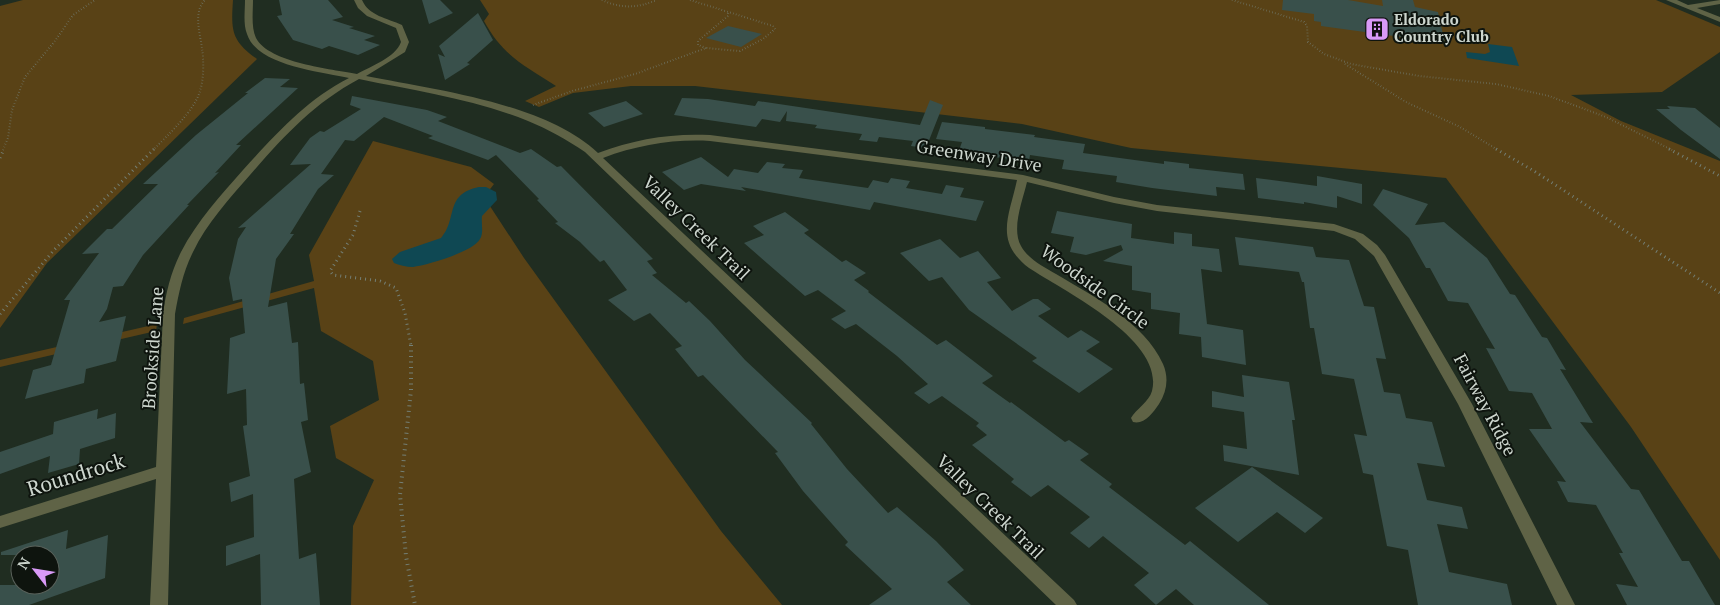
<svg xmlns="http://www.w3.org/2000/svg" width="1720" height="605" font-family="'PT Serif',serif">
  <style>
    .green { fill: #594216 }
    .water { fill: #0f4853 }
    .building { fill: #39504b }
    .lines { fill: none; stroke-linecap: round; stroke-linejoin: round }
    .path-far2 { stroke: #747f75; stroke-width: 2; stroke-dasharray: 0.5 2.5; stroke-linecap: butt }
    .path-far1 { stroke: #747f75; stroke-width: 3; stroke-dasharray: 1 4; stroke-linecap: butt }
    .path { stroke: #747f75; stroke-width: 4; stroke-dasharray: 1 4.5; stroke-linecap: butt }
    .street { fill: #5f6346; fill-rule: evenodd }
    .labels { text-anchor: middle; stroke-width: 4; stroke-linejoin: round; paint-order: stroke }
    .far-poi-label { font-size: 15px; font-weight: bold; fill: #cdd6ce; stroke: #0e140e; text-anchor: start }
    .street-label { font-size: 18px; fill: #cdd6ce; stroke: #0e140e }
    .near-street-label { font-size: 21px; fill: #cdd6ce; stroke: #0e140e }
  </style>
  <rect width="100%" height="100%" fill="#202d21"/>
  <!-- green -->
  <path class="green" d="M23,0H233C231,30 231,41 257,59L47,263L0,328V6Z
    M480,0H1656L1720,27V52L1662,92L1571,95L1621,121L1720,161V560L1631,427L1446,178L1131,148L1022,124L695,86H631L573,93L539,107L525,101L556,86C524,65 503,56 484,21L489,14Z
    M373,141L471,167L494,184L484,197L524,258L721,531L782,605H351L353,526L374,480L336,458L330,426L379,400L373,361L321,331L314,288L183,324L184,318L314,281L309,255Z
    M157,324L156,331L0,367V360Z"/>
  <!-- water -->
  <path class="water" d="M1488,44L1512,47L1519,66L1467,58L1466,52L1485,54L1490,52Z
    M479,187H486L496,192L497,200L482,216C481,223 484,233 480,239C473,252 427,265 413,267C406,267 399,265 394,263L392,259L400,252L441,238C458,219 444,194 479,187Z"/>
  <!-- building -->
  <path class="building" d="M279,0H328L343,17L332,20L354,27L349,28L375,36L364,40L380,45L358,55L329,46L322,49L293,40L277,16L282,15Z
    M422,0H440L453,13L429,24Z
    M1283,0H1348L1383,6L1382,0H1413L1415,7L1438,12L1445,43L1321,26V22L1314,21V14L1282,10Z
    M478,13L493,40L467,63L470,64L445,80L438,54L445,57L439,46Z
    M728,26L762,34L741,47L706,38Z
    M265,78L290,79L280,87L298,88L236,145H241L215,173L219,172L187,205H189L143,255L123,286L113,287L107,309L99,322L126,316L116,361L86,369L84,383L25,399L33,370L51,365L70,300H64L99,253L82,254L107,229H112L158,184H143L196,135L248,93H245Z
    M352,96L427,110L447,117L438,121L520,153L531,149L557,167L561,166L653,259L647,261L657,273L652,275L686,303L689,301L710,321L745,360L812,423L811,424L847,469L888,513L897,507L936,541L964,570L947,582L971,605H869L892,589L845,545L848,542L803,491L775,453L778,452L703,375L698,377L675,349L682,346L650,313L634,321L608,300L627,290L604,260L600,262L580,242L555,223L558,222L537,200L539,199L496,155L488,160L428,138L433,136L384,117L354,141L345,140L321,174L334,175L318,189L290,234H294L276,259L268,307L287,302L292,343L298,342L300,384L304,383L308,420L301,422L311,472L294,479L299,559L316,553L320,605H261L260,554L226,566V546L254,537L253,494L231,502L229,483L250,476L243,426L247,425L246,389L227,394L230,338L245,333L242,299L233,301L229,278L238,239L246,227L238,228L311,164L290,165L310,138L320,131L324,132L361,109L350,105Z
    M682,98L708,99L755,106L758,101L920,125L930,100L943,105L926,148L911,146L913,141L879,137L877,142L859,140L862,134L815,128L817,125L786,121L787,111L780,122L762,119L756,127L674,115Z
    M626,101L643,114L604,127L588,113Z
    M1667,106L1695,108L1720,128V159L1681,130L1656,109H1670Z
    M942,122L985,127V129L1035,135L1034,137L1085,144L1083,153L1164,164V161L1189,164V168L1243,174L1245,190L1216,187L1217,196L1152,188L1116,182L1117,176L1062,169L1064,160L1030,155L1029,161L958,153L962,142L936,139Z
    M701,157L728,177L734,169L758,173L767,162L785,164L782,168L803,170L799,178L868,188L873,180L888,183L891,178L910,181L906,188L942,194L946,185L964,188L960,197L984,201L976,221L874,202L870,210L741,187L746,191L701,184L684,190L662,172Z
    M1317,176L1362,184V204L1337,196V208L1304,202V204L1258,198L1256,178L1317,186Z
    M1383,189L1428,204L1415,225L1444,222L1487,258L1510,294L1515,295L1542,337L1547,338L1566,370L1560,369L1593,423L1580,422L1631,489L1639,490L1682,561H1689L1715,605H1627L1616,584L1638,587L1619,553H1623L1596,505L1568,502L1557,481L1566,482L1529,429H1552L1532,393L1509,391L1486,348L1495,349L1468,303L1448,301L1430,268H1426L1409,238L1373,205Z
    M1057,211L1132,224L1131,238L1174,244V232L1192,234V246L1219,249L1222,272L1201,269L1207,324L1243,330L1246,365L1202,357L1201,337L1179,334L1180,313L1151,309V293L1132,290V266L1103,261L1123,250L1121,245L1086,255L1070,252L1074,237L1051,233Z
    M785,212L809,230L804,233L842,262L846,260L866,273L854,280L869,291L868,292L937,345L946,340L993,376L982,383L1010,403L1011,402L1065,442L1069,440L1089,454L1080,460L1112,484L1109,487L1185,545L1190,541L1269,605H1194L1176,589L1156,605L1134,585L1149,573L1103,536L1089,548L1070,533L1090,517L1048,485L1031,497L1011,482L1014,479L972,445L987,435L976,426L979,423L942,396L929,404L914,393L928,384L897,356L856,324L845,329L831,319L846,311L818,290L805,296L744,243L764,235L753,226Z
    M1235,237L1313,247L1316,257L1349,260L1364,306L1374,307L1386,359L1376,358L1384,392L1400,394L1406,418L1432,422L1445,467L1417,463L1427,500L1462,507L1468,529L1437,524L1449,572L1507,584L1512,605H1418L1408,550L1387,546L1373,475L1363,473L1354,434L1367,436L1354,379L1322,374L1314,328H1310L1304,282H1302L1299,272L1239,265Z
    M940,239L960,258L978,251L1001,278L987,282L1012,311L1033,299H1038L1051,309L1038,316L1068,338L1081,330L1100,342L1086,351L1113,369L1079,393L1032,361L1037,358L969,310L942,277L929,281L900,253Z
    M1242,375L1289,382L1295,420H1292L1299,475L1224,461L1223,445L1247,449L1244,412L1212,407V391L1244,397Z
    M98,409L97,419L116,413L115,438L80,449L79,464L48,473L50,456L0,474V452L53,434L54,422Z
    M1252,467L1323,518L1305,533L1277,512L1238,542L1195,508Z
    M68,530L66,549L108,535L105,578L29,605H0V585H50V555H1V552Z"/>
  <g class="lines">
    <!-- path-far2 -->
    <path class="path-far2" d="M602,0C621,9 638,8 657,0
      M1232,0L1304,22L1307,26L1308,42L1324,54L1351,64L1419,76L1496,84L1549,96L1606,117L1672,150
      M706,48L698,45V41L728,16V12
      M1345,64L1406,102L1460,127L1498,150
      M533,105L572,91L635,74L706,48L740,51L763,39L775,29L773,26L690,0
      M3,150L8,138L12,110L25,77L55,41L73,15L95,0
      M153,150C168,135 192,113 199,94C204,81 204,61 202,48C200,33 193,12 205,0"/>
    <!-- path-far1 -->
    <path class="path-far1" d="M1496,149L1534,171L1720,293
      M1669,149L1720,176
      M0,158L4,149
      M360,211L353,235L330,271L333,275L380,281L396,288L405,313L411,346
      M0,314L54,250L154,149"/>
    <!-- path -->
    <path class="path" d="M411,345V390L400,495L406,556L415,605"/>
    <!-- street -->
    <path class="street" d="M245,0H253C253,12 251,27 256,38C269,63 332,69 357,74C371,66 395,58 401,42L396,28L367,16L358,8L354,0H362C369,16 387,18 402,25L409,42L405,52L366,76C436,90 545,103 598,153C635,139 671,133 710,135L1023,175L1114,197L1157,205L1334,224L1363,234L1377,245L1385,255L1472,404L1575,605H1557L1458,404L1374,256L1355,239L1334,231L1157,211L1114,203L1027,182C1023,200 1011,228 1021,246C1028,259 1044,267 1056,274C1094,297 1144,322 1163,364C1169,378 1167,391 1159,404C1153,413 1144,425 1133,422L1131,418C1136,409 1149,402 1152,391C1165,340 1064,291 1029,268C994,241 1009,217 1017,180L710,141C673,139 638,145 603,158L1074,600L1077,605H1056L585,152C567,140 548,129 528,121C474,99 416,91 359,79C314,103 283,137 250,175C229,199 207,223 193,252C183,272 179,292 175,314L168,605H150L156,479L0,528V516L156,467L163,314C166,292 171,272 181,252C197,221 221,195 243,170C276,134 306,100 349,78C322,72 257,66 247,34C243,24 245,11 245,0Z
      M1666,0H1677L1688,5L1720,0V4L1697,8L1720,17V22Z"/>
  </g>
  <!-- icons -->
  <defs>
    <g id="building-square" transform="scale(1.25)"><rect x="-9" y="-9" width="18" height="18" rx="4" fill="#d99af7" stroke="#0e140e"/><path d="M-4-6H4V6H1V3H-1V6H-4ZM-2.5-4.3h1.7v1.8h-1.7ZM.8-4.3h1.7v1.8H.8ZM-2.5-1h1.7V.8h-1.7ZM.8-1h1.7V.8H.8Z" fill="#111"/></g>
  </defs>
  <g fill-rule="evenodd">
    <use href="#building-square" x="1377" y="29"/>
  </g>
  <g class="labels">
    <!-- far-poi labels -->
    <g class="far-poi-label">
      <text x="1394" y="25">Eldorado<tspan x="1394" dy="17">Country Club</tspan></text>
    </g>
    <!-- street labels -->
    <g class="street-label">
      <text transform="translate(979 156) rotate(9)" y="6">Greenway Drive</text>
      <text transform="translate(696 228) rotate(44)" y="6">Valley Creek Trail</text>
      <text transform="translate(1095 287) rotate(36)" y="6">Woodside Circle</text>
      <text transform="translate(153 348) rotate(-86)" y="6">Brookside Lane</text>
      <text transform="translate(1485 405) rotate(62)" y="6">Fairway Ridge</text>
      <text transform="translate(990 507) rotate(44)" y="6">Valley Creek Trail</text>
    </g>
    <!-- near-street labels -->
    <g class="near-street-label">
      <text transform="translate(76 475) rotate(-17)" y="7">Roundrock</text>
    </g>
  </g>
  <!-- north arrow -->
  <g transform="translate(35 570) rotate(301)"><circle r="24" fill="#0e140e" stroke="#5a625b"/>
  <path d="M0-4L9 19L0 12L-9 19Z" fill="#d99af7"/>
  <text y="-8" font-size="14" font-weight="bold" text-anchor="middle" fill="#cdd6ce">N</text>
  </g>
</svg>
